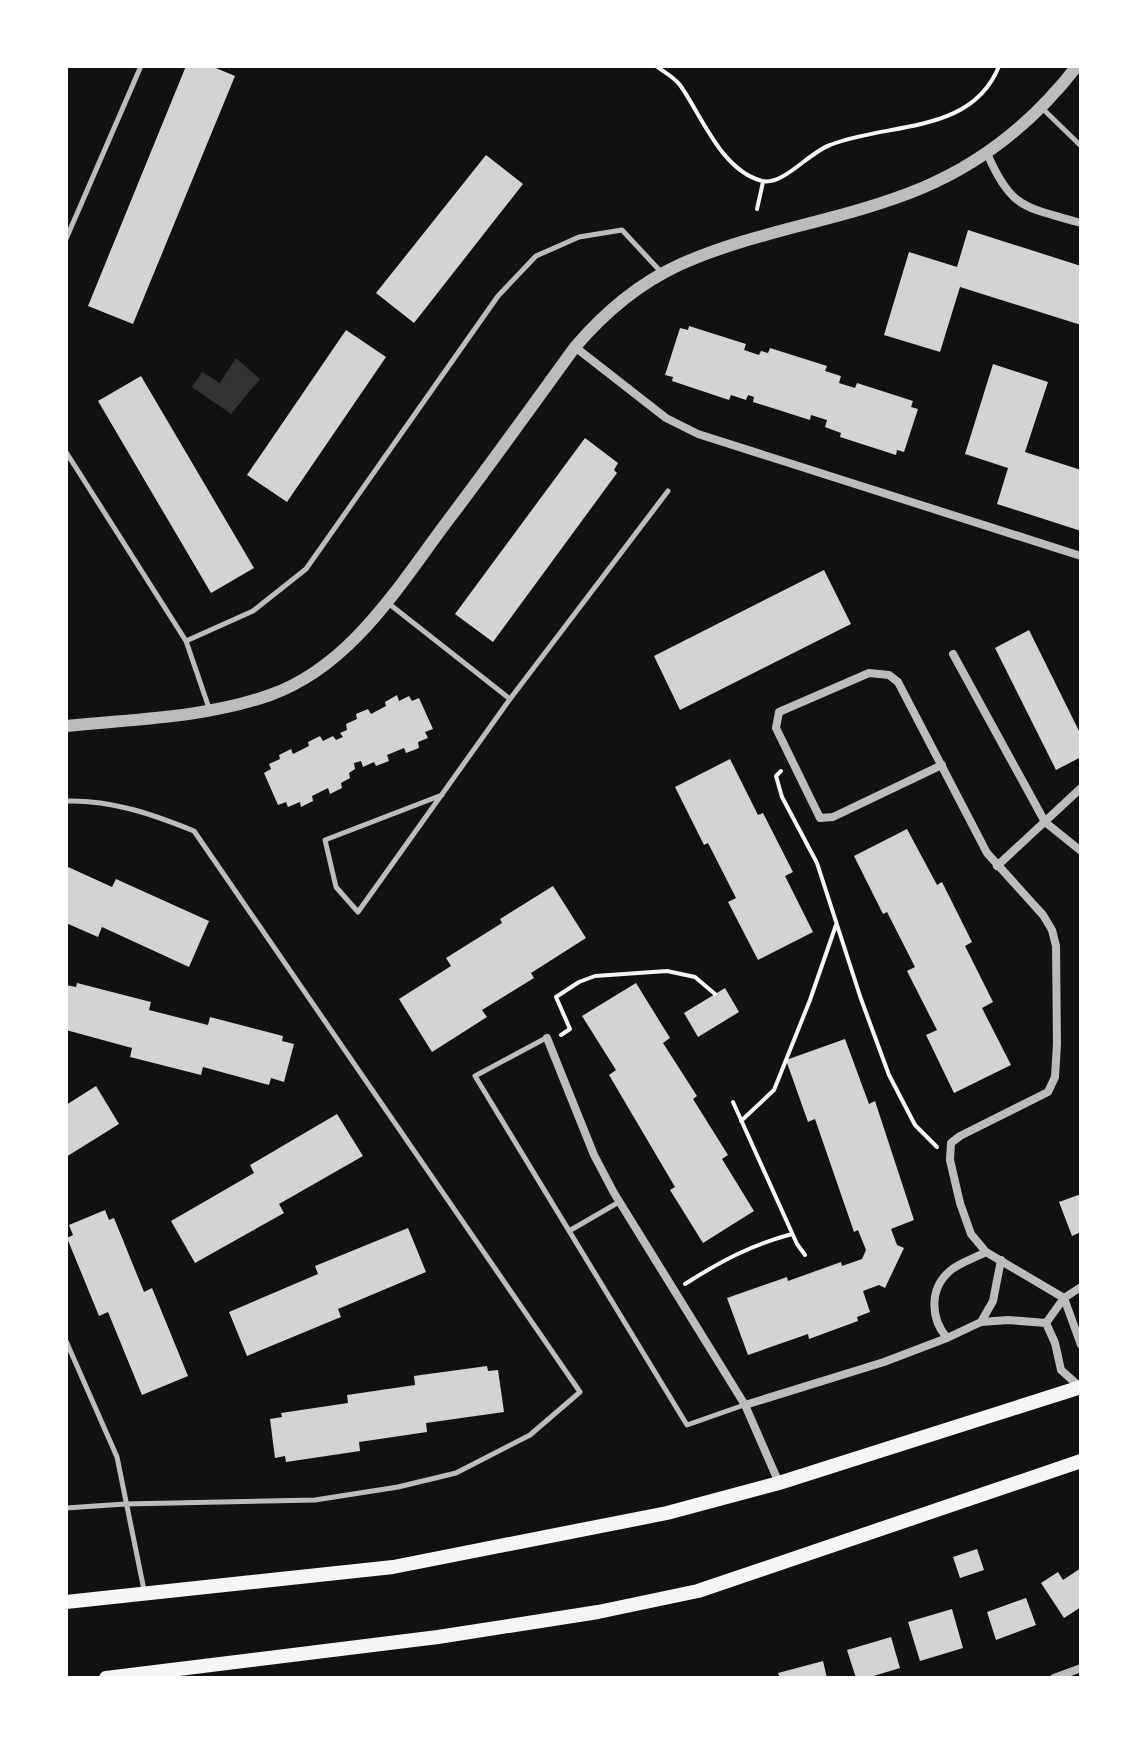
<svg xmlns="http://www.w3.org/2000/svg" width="1147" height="1744" font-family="'Nunito Sans',sans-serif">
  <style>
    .water { fill: #333 }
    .building { fill: #d3d3d3 }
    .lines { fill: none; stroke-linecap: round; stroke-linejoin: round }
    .path { stroke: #f5f5f5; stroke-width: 4 }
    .service { stroke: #bcbcbc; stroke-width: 5 }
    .minor { stroke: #bcbcbc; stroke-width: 8 }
    .tertiary { stroke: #bcbcbc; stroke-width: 12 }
    .primary { stroke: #f5f5f5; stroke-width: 14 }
  </style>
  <rect width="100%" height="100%" fill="#111"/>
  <!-- water -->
  <path class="water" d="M236,358L260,379L231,414L192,387L202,372L220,383Z"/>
  <!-- building -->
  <path class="building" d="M186,66H211L235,76L133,324L88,306Z
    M486,155L523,184L414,323L376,293Z
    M968,230L1081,266V325L960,287L940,352L884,335L909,252L957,267Z
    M689,326L746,344L744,350L759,355L761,351L768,353L770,348L827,366L825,371L841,376L839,383L855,388L857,383L913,401L911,407L918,409L904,452L897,450L896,455L840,437L841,433L825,427L827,420L811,415L810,420L753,402L754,397L748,395L746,400L731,395L729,400L672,381L673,377L665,375L680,328L688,330Z
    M346,330L386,357L287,502L247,475Z
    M993,364L1048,382L1025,452L1081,470V531L997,504L1008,468L965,454Z
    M141,376L254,568L211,593L98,401Z
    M585,438L618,463L614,470L617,473L493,642L455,614Z
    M824,570L851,624L680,710L654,656Z
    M1029,630L1081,735V757L1056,770L995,648Z
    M397,695L399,701L409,696L412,701L419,698L433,729L425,732L428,738L418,742L419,748L406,753L404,748L387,755L389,761L376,766L374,762L363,767L361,761L354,763L355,769L349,773L350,778L341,783L342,788L330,794L328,788L312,796L313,801L301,807L300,802L288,807L286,802L278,805L264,773L271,769L269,764L280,759L279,755L291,749L293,754L309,746L308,742L320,736L323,741L333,736L336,740L343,737L340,733L347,730L346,724L357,719L356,714L368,709L371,714L386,706L385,702Z
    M730,759L758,815L763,813L793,872L785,876L813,932L758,960L728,902L736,898L708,843L704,845L675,787Z
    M907,829L937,885L942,882L972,942L965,946L993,1002L982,1008L1011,1065L954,1093L926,1035L937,1030L907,971L915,967L887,912L883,914L854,856Z
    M66,866L112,887L116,879L209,921L189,967L102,927L98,937L66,923Z
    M553,886L586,938L531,973L534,978L482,1010L487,1017L432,1052L399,999L451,966L446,958L502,923L500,919Z
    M77,983L151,1002L149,1010L208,1025L210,1017L283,1036L282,1041L294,1044L284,1082L271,1078L269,1085L203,1067L201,1075L130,1057L132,1048L66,1030V985L76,987Z
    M636,983L670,1038L663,1043L697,1096L693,1099L728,1155L722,1159L754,1211L703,1243L670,1190L675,1187L609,1075L616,1070L582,1016Z
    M725,988L739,1012L698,1037L684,1013Z
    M845,1039L869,1104L875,1101L914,1220L891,1229L897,1245L904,1248L885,1288L879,1285L863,1291L870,1312L857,1317L858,1321L809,1339L808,1334L748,1355L727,1298L787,1277L788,1281L841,1262L842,1266L862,1259L866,1250L858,1230L854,1232L815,1119L808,1122L786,1060Z
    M96,1086L119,1124L66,1157V1105Z
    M337,1114L363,1156L279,1204L284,1213L195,1263L171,1221L254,1173L250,1165Z
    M1081,1194V1232L1072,1236L1059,1202Z
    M105,1210L109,1220L114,1218L144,1292L152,1288L188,1376L142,1395L108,1312L99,1316L67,1238L73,1235L69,1225Z
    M408,1228L426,1272L338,1309L341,1317L247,1356L229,1312L318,1274L315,1266Z
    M487,1366L488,1371L498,1370L504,1412L426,1423L427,1432L359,1442L360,1451L286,1462L285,1456L275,1458L270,1419L282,1417L281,1413L348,1403L347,1395L415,1385L414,1376Z
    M977,1549L984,1570L960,1578L953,1557Z
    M1081,1568V1607L1064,1618L1041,1583L1058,1572L1063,1580Z
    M1026,1598L1036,1625L996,1640L987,1612Z
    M952,1609L963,1648L920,1661L908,1622Z
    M891,1637L900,1668L867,1678H856L847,1650Z
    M823,1661L827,1678H780L778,1673Z"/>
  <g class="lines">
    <!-- path -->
    <path class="path" d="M656,66C664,72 674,77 680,85C702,116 721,170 762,181C783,186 808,153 830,145C888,122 972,135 999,66
      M757,209L763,182
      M781,771L776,776L782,797L817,863L861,999L889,1075L915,1125L937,1147
      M561,1035L570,1029L556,997L579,982L595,976L667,971L695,977L715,994
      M733,1102L797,1244L805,1255
      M741,1121L774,1090L810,1000L836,925
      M685,1284C721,1261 751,1245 792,1234"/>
    <!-- service -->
    <path class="service" d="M1043,109L1081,146
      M66,239L141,66
      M66,452L186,641L209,708
      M388,603L510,699
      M186,641L253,611L306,569L498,296L536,256L579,237L622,230L662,273
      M442,795L325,840L336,887L358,912L510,699L668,491
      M66,801C112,800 152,814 194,831L580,1392L530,1435L456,1473L398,1487L315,1500L125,1504L66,1508
      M546,1038L475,1076L687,1425L744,1405
      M569,1231L619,1202
      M66,1341L117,1457L144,1590"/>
    <!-- minor -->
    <path class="minor" d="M987,153C1011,210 1026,207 1081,223
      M575,347L666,418L698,434L1081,556
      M953,654L1045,822L1081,851
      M942,765L833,817L820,818L776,728L779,712L869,673L889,675L898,682L987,853L1043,915L1052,930L1056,946L1057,1044L1055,1077L1048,1092L960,1136L951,1143L950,1160L960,1203L971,1234L986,1252L1064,1298L1081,1345
      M997,866L1081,788
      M547,1038L594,1155L614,1193L745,1405L779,1483
      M981,1322L993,1301L1001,1260
      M1046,1323L1055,1343L1061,1370L1080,1387
      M1046,1323L1064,1298L1081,1287
      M947,1338C930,1318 929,1288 951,1270C961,1262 975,1258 986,1252
      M745,1405L884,1362L947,1338L981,1322L1008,1320L1046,1323
      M1054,1678L1081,1668"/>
    <!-- tertiary -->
    <path class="tertiary" d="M66,726C134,719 205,718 270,695C350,667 398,587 446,523C490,465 532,406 575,347C604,313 638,284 679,265C756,230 843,221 922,188C984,162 1036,119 1077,66"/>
    <!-- primary -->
    <path class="primary" d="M66,1602L393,1567L667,1513L779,1483L1081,1387
      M106,1678L438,1637L598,1612L698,1591L1081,1461"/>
  </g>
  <!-- border -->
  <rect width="1147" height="1744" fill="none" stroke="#ffffff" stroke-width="136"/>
</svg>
